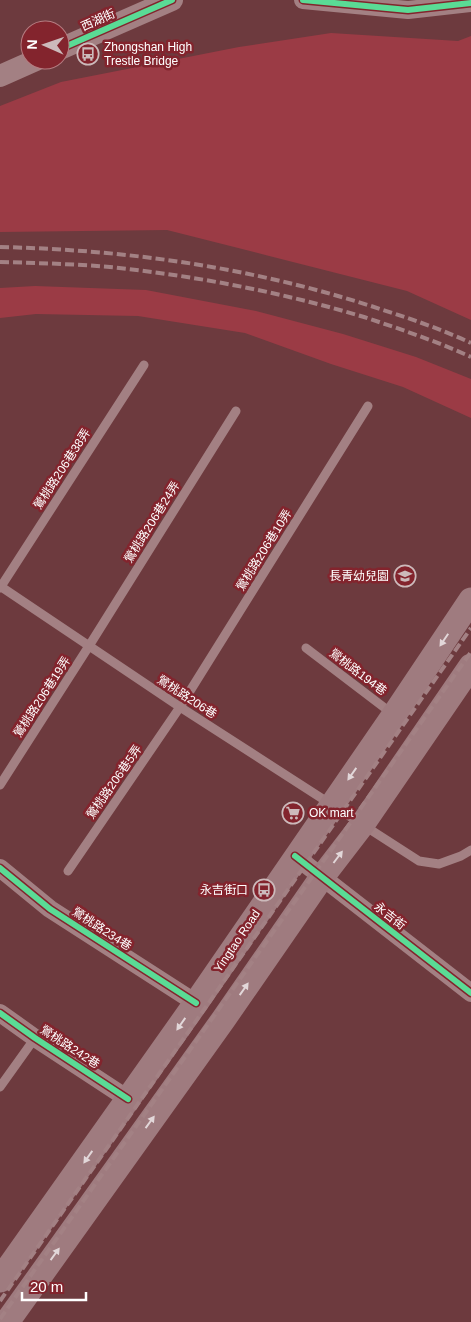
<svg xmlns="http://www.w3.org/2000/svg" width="471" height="1322" font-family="Helvetica,'Noto Sans TC',sans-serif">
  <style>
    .green { fill: #9b3b45 }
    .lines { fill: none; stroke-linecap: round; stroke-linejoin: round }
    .service { stroke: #a38083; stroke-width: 9 }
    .minor { stroke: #a38083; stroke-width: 18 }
    .tertiary { stroke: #a38083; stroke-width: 22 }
    .secondary { stroke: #9f7b7f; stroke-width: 25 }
    .rail { stroke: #a38184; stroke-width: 4; stroke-dasharray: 9 4; stroke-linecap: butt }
    .cycleway-casing { stroke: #83242d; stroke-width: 9 }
    .cycleway { stroke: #5adb95; stroke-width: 6 }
    .oneway { fill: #e2d7d9 }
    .labels { text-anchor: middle; stroke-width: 5; stroke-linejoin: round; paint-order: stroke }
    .street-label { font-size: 12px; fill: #fff; stroke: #83242d }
    .poi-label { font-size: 12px; fill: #fff; stroke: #83242d; text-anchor: start }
  </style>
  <rect width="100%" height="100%" fill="#6d3a3e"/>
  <!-- green -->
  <path class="green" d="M331,33L458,41L471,36V320L407,291L167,230L0,232V106L61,82L239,47Z
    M35,286L146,290L256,311L343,334L416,357L471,379V418L403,387L331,364L245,333L138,316L36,314L0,318V288Z"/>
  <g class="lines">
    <!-- service -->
    <path class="service" d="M0,586L180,707L419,861L439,864L461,856L471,850
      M0,588L144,365
      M306,648L394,715
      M0,785L89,646L236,411
      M68,871L180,707L368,406
      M0,1087L35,1038"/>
    <!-- minor -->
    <path class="minor" d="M303,0L408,10L471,3
      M295,856L471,993
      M0,868L50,909L196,1003
      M0,1013L35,1038L128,1099"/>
    <!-- tertiary -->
    <path class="tertiary" d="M60,49L172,0
      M0,76L36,60"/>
    <!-- secondary -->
    <path class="secondary" d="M0,1280L196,1003L394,715L471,600
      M7,1322L223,1020L322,877L362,825L471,666"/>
    <!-- rail -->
    <path class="rail" d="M0,247C128,250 249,267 371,306C405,317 439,328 471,343
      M0,262C37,263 74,264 110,267C196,276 281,292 364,317C400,329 436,341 471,357
      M0,1301L471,628
      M0,1319L471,652"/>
    <!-- cycleway casing -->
    <g class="cycleway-casing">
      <path id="cycleway" d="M303,0L408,10L471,3
        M60,49L172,0
        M295,856L471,993
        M0,868L50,909L196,1003
        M0,1013L35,1038L128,1099"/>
    </g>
    <!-- cycleway -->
    <use href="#cycleway" class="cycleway"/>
  </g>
  <!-- one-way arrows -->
  <defs><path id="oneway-solid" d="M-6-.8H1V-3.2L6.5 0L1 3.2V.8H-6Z" transform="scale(1.25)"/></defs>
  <g class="oneway">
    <use href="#oneway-solid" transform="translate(444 640) rotate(124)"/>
    <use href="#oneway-solid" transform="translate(352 774) rotate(125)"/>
    <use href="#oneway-solid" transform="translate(338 857) rotate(-53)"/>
    <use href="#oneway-solid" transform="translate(244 989) rotate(-55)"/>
    <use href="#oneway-solid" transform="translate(181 1024) rotate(125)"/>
    <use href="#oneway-solid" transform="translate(150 1122) rotate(-54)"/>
    <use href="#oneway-solid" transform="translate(88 1157) rotate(125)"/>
    <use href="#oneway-solid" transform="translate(55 1254) rotate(-54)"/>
  </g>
  <!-- icons -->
  <defs>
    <g id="bus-ring" transform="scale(1.125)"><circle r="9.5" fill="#83242d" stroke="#ccbabb" stroke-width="1.5"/><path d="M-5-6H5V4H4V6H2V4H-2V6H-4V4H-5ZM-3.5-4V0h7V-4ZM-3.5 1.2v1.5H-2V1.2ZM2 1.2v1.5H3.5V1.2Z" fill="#ccbabb"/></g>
    <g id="school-ring" transform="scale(1.125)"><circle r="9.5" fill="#83242d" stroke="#ccbabb" stroke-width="1.5"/><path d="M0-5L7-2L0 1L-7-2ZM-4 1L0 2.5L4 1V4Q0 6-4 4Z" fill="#ccbabb"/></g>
    <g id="supermarket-ring" transform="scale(1.125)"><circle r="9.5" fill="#83242d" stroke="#ccbabb" stroke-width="1.5"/><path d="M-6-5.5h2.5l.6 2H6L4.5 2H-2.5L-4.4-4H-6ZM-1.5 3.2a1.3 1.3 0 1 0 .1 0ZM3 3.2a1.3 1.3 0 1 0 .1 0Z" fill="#ccbabb"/></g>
  </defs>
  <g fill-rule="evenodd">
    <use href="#bus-ring" x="88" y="54"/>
    <use href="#school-ring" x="405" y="576"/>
    <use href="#supermarket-ring" x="293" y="813"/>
    <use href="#bus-ring" x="264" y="890"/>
  </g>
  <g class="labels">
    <!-- street labels -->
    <g class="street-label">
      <text transform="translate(98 20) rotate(-24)" y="4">西湖街</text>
      <text transform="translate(62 469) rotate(-57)" y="4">鶯桃路206巷38弄</text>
      <text transform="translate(152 522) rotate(-58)" y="4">鶯桃路206巷24弄</text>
      <text transform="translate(264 550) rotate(-58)" y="4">鶯桃路206巷10弄</text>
      <text transform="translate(358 672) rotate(37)" y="4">鶯桃路194巷</text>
      <text transform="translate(42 697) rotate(-57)" y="4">鶯桃路206巷19弄</text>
      <text transform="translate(187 697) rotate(33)" y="4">鶯桃路206巷</text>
      <text transform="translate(114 782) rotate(-55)" y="4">鶯桃路206巷5弄</text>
      <text transform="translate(390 916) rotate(38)" y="4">永吉街</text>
      <text transform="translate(102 929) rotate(33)" y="4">鶯桃路234巷</text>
      <text transform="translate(237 941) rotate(-56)" y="4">Yingtao Road</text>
      <text transform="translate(70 1047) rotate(33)" y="4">鶯桃路242巷</text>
    </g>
    <!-- poi labels -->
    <g class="poi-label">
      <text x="104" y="51">Zhongshan High<tspan x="104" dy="14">Trestle Bridge</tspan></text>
      <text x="389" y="580" text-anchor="end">長青幼兒園</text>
      <text x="309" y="817">OK mart</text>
      <text x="248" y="894" text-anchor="end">永吉街口</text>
    </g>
  </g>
  <!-- north arrow -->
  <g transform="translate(45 45) rotate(272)"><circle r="24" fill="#83242d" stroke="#b57c81"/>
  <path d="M0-4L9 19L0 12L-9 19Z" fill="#ccbabb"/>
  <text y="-8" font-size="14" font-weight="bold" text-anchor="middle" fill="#ffffff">N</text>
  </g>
  <!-- scale -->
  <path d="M22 1292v8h64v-8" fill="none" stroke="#ffffff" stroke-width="2.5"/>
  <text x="30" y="1292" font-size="15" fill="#ffffff" stroke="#83242d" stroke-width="4" paint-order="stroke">20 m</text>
</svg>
